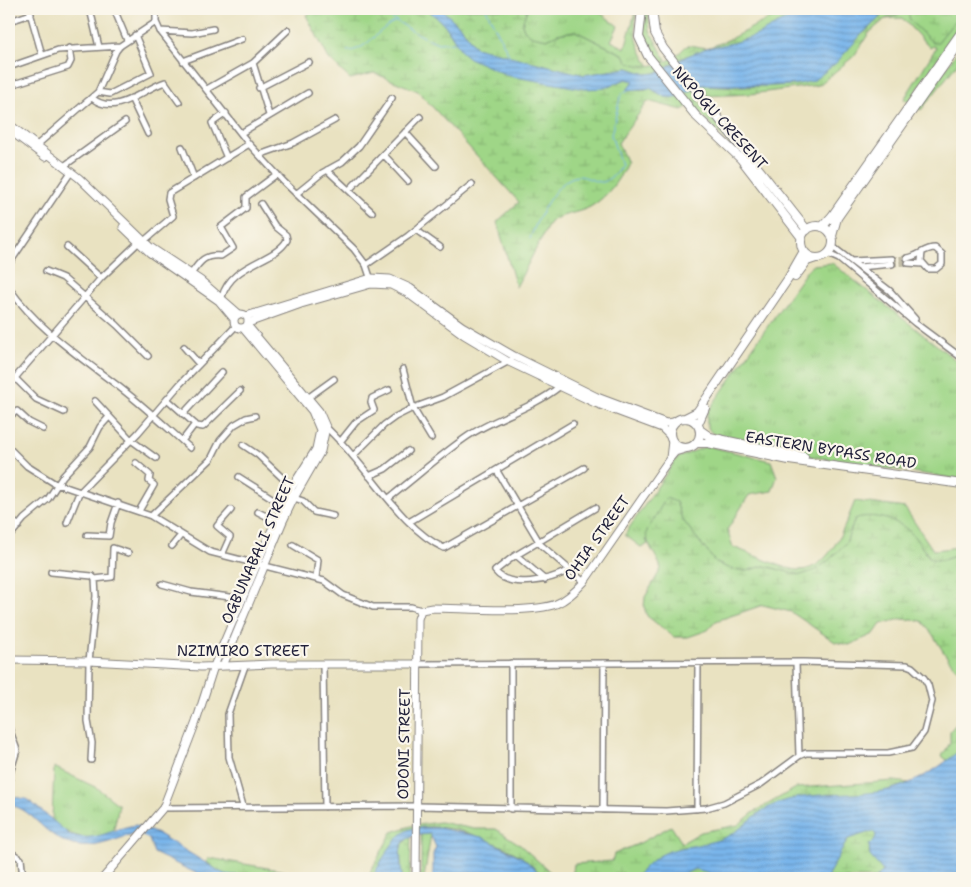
<svg xmlns="http://www.w3.org/2000/svg" width="971" height="887" font-family="'Shantell Sans',sans-serif">
  <style>
    .grass { fill: url(#grass-tufts); stroke: #607c61 }
    .wetland { fill: url(#wetland-marsh); stroke: #607c61 }
    .water { fill: url(#water-rules); stroke: #4e6c93 }
    .lines { fill: none; stroke-linecap: round; stroke-linejoin: round }
    .stream { stroke: #79b5eb; stroke-width: 1 }
    .street-tunnel { stroke: #c1bca6; stroke-width: 5; stroke-dasharray: 5 2.5; stroke-linecap: butt }
    .street-casing { stroke: #86827e; stroke-width: 8 }
    .secondary-casing { stroke: #86827e; stroke-width: 9 }
    .primary-casing { stroke: #86827e; stroke-width: 10 }
    .street { stroke: #fff; stroke-width: 5 }
    .secondary { stroke: #fff; stroke-width: 7 }
    .primary { stroke: #fff; stroke-width: 8 }
    .labels { text-anchor: middle; stroke-width: 4.5; stroke-linejoin: round; paint-order: stroke }
    .street-label { font-size: 15px; fill: #22223b; stroke: #fbf7ec }
  </style>
  <defs>
    <pattern id="grass-tufts" width="24" height="20" patternUnits="userSpaceOnUse" patternTransform="scale(1.25)"><rect width="24" height="20" fill="#9fd687"/><path d="M3 7l-1-3M5 7V3M7 7l1-3M15 17l-1-3M17 17v-4M19 17l1-3" fill="none" stroke="#89b775"/></pattern>
    <pattern id="wetland-marsh" width="20" height="14" patternUnits="userSpaceOnUse" patternTransform="scale(1.25)"><rect width="20" height="14" fill="#9fd687"/><path d="M1 5h8M5 5V1M11 12h8M15 12V8" fill="none" stroke="#89b775"/></pattern>
    <pattern id="water-rules" width="6" height="5" patternUnits="userSpaceOnUse" patternTransform="scale(1.25)"><rect width="6" height="5" fill="#79b5eb"/><path d="M0 2.5h6" fill="none" stroke="#6393c0"/></pattern>
  </defs>
  <rect width="100%" height="100%" fill="#fbf7ec"/>
  <filter id="ink" filterUnits="userSpaceOnUse"><feTurbulence type="fractalNoise" baseFrequency=".02" numOctaves="2"/><feDisplacementMap in="SourceGraphic" scale="10" xChannelSelector="R" yChannelSelector="G"/><feConvolveMatrix kernelMatrix="1 2 1 2 8 2 1 2 1" color-interpolation-filters="sRGB"/></filter>
  <filter id="wash" filterUnits="userSpaceOnUse"><feTurbulence type="fractalNoise" baseFrequency=".0096" numOctaves="4" result="noise"/><feDisplacementMap in="SourceGraphic" scale="20" xChannelSelector="R" yChannelSelector="G"/><feGaussianBlur stdDeviation="1.12" result="paint"/><feColorMatrix in="noise" values="0 0 0 0 0 0 0 0 0 0 0 0 0 0 0 0 0 1.4 0 .05"/><feComposite in="paint" operator="in"/></filter>
  <g filter="url(#wash)">
    <rect width="100%" height="100%" fill="#e9e2c1"/>
    <!-- grass -->
    <path class="grass" d="M527,9H595L618,26L611,41L625,48L636,9C634,33 636,46 650,66L638,67L628,62L624,55L575,31L558,34L547,39L532,37L524,30L522,24Z
      M645,9H648L650,31L666,60L660,64C641,43 643,35 645,9Z
      M906,12L909,15L960,14L962,12V24L909,102L904,99L936,48L933,46L930,48L902,18L885,19Z
      M962,45V58L921,110L918,108Z
      M698,100L803,228L800,232L745,160L691,104Z
      M832,263L962,365V480C898,469 834,462 770,449C752,445 731,444 715,435C706,430 705,420 708,411L808,269L813,265Z
      M707,446L771,461L777,477L772,491L749,495L727,530L733,547C747,552 788,571 800,570C831,569 845,525 855,501L905,508L933,550C942,550 955,546 962,548V554L943,560H932L910,532L855,519L846,543L828,561L816,570L801,575L764,566L746,571L731,569L716,563L682,519L676,502L646,540L648,544L642,548L625,535L629,528L677,458Z
      M54,767L97,788L119,805L113,833C90,842 70,838 52,821Z
      M421,834H431L424,878H421Z
      M411,835L410,878H402L400,847Z"/>
    <!-- wetland -->
    <path class="wetland" d="M323,9H413L415,14L417,9H427L445,25L462,52L604,88L626,79L634,81L629,87L643,90L650,88L665,97L674,98L703,85L741,87L792,85L861,35L889,9H962V12L937,43H933L910,21L909,15L906,12L885,19L869,33L854,56L819,85L751,94L705,96L682,110L648,101L618,143L627,163C619,181 602,204 583,210C572,214 560,215 550,222L516,287L497,222L519,202L418,91L374,73L350,79L329,59L306,15Z
      M441,9H527L522,24L524,30L532,36L547,39L558,34L575,31L624,55L628,62C644,69 664,66 678,54C682,51 683,48 687,46C694,44 702,49 709,47C742,38 772,8 806,13L812,9H821L818,13L779,33L686,56L656,73L646,74L628,68L584,75L475,47L462,28Z
      M666,498L676,502L682,519L716,563L731,569L746,571L764,566L801,575L816,570L828,561L846,543L855,519C871,512 898,520 910,532C919,540 923,552 932,560H943L962,554V673C942,657 939,639 922,621L901,619L881,624L874,634L849,645L835,642L791,612L763,605L716,621L708,630L688,637H674L647,616L644,607L645,597L661,569C658,556 647,547 646,533Z
      M962,717V748L948,761L942,756L950,743V731Z
      M894,781L909,783L716,847L650,878H572L574,864L612,861L614,854L640,843L671,826L682,843L701,832L738,825L754,812L796,788Z
      M440,822L474,829H496L519,844L557,878H545C537,871 530,863 522,857C494,840 436,816 404,832L391,878H367L392,832L411,826Z
      M877,824L962,826V878H821L848,839Z
      M209,858L285,871L292,878H228L206,862Z
      M688,865L748,878H671Z"/>
    <!-- water -->
    <path class="water" d="M427,9H441L462,28L475,47L584,75L628,68L646,74L656,73L687,56L707,48L733,43L755,36L795,15L812,14L816,9H889L861,35L836,63L813,81L792,85L769,86L703,85L674,98L665,97L650,88L627,90L634,81L626,79L604,88L585,89L509,76L469,58L462,52L445,25Z
      M962,748V872L955,878H876L883,871L870,856L869,845L875,839L876,835L873,831L848,839L828,875V878H714L707,872L694,869L678,878H635C663,843 681,851 718,840C740,834 751,815 771,806C808,789 846,798 883,791C914,785 940,768 962,748Z
      M9,796L26,799L32,803L70,835C97,843 112,828 136,825L160,835L224,874C245,878 259,870 281,878H206L154,853L149,839L136,833C96,846 76,858 41,825C31,816 23,807 9,805Z
      M439,828L482,837L523,858L545,878H433V854L436,847L430,834C394,836 400,848 402,878H372C380,864 395,833 411,829C419,827 430,828 439,828Z"/>
    <g class="lines">
      <!-- stream -->
      <path class="stream" d="M377,9L416,33L438,43L455,42
        M486,9L511,59
        M347,51C366,52 378,28 396,21
        M530,239C536,221 556,178 578,176C587,176 595,183 604,182L614,175L621,165L611,135L621,94L628,90"/>
    </g>
  </g>
  <g filter="url(#ink)">
    <g class="lines">
      <!-- street-tunnel -->
      <path class="street-tunnel" d="M892,259L907,258
        M892,264L908,263"/>
      <!-- street casing -->
      <g class="street-casing">
        <path id="street" d="M29,9L42,55
          M90,9L99,47
          M114,9L127,40
          M156,9V22L160,31L249,144L284,182L354,249L366,265L371,280
          M13,20L31,14
          M160,31L192,33L213,29
          M183,61L242,39
          M253,63L269,115
          M9,67L58,50L120,46
          M17,83L68,67L71,61L69,48
          M259,88L309,62
          M207,89L253,63L288,30
          M98,92L110,94L151,73L135,35
          M92,98C115,117 141,90 165,82L179,102
          M131,98L148,134
          M226,113L212,123L227,158
          M405,132L436,166
          M241,133L308,93
          M37,145L98,92L116,51L120,46L156,22
          M182,147L194,178
          M259,155L293,143L335,120
          M384,155L408,181
          M64,166L125,122
          M327,170L372,212
          M349,190L420,117
          M296,194L322,173L342,162L359,146L392,98
          M416,230L440,247
          M144,241L173,216L168,199L169,193L249,144
          M67,247L101,278
          M833,247L890,291L915,319
          M828,254L839,259L915,323L962,358
          M907,258C918,257 924,248 935,248L942,254V264L936,269H928L921,261L922,253
          M852,261L892,259
          M908,263L923,264
          M9,264L69,175
          M366,265L408,236L472,184
          M859,267L892,264
          M46,271L63,278L117,325L148,356
          M191,274C200,261 205,254 221,256L233,248L221,227L246,208V197L277,174
          M9,288C36,327 77,355 114,383C141,403 165,426 190,448
          M222,297C231,263 275,262 287,240L286,235L275,226L261,204
          M184,347L199,364
          M403,369L413,408L431,438
          M15,378L36,399L64,412
          M9,385L101,278L140,241
          M309,397L334,379
          M167,399L197,426L203,427L240,391
          M95,401L131,440L156,458
          M183,414L222,372
          M9,416L17,411L29,422L43,429
          M326,427C335,436 344,445 352,455C378,484 408,532 444,548L584,468
          M182,441L195,424
          M340,442L356,422L374,410L371,402L372,398L389,390
          M243,445L258,455L292,487
          M9,448L27,466L54,483L151,516L210,552L324,581L343,595L373,607H411L421,610
          M353,456L384,425L395,417L413,408L443,397L511,360
          M136,463L150,475L149,481L154,485L139,511
          M497,471L541,545L584,582
          M369,476L385,469L408,451
          M239,477L283,505
          M294,498L303,501L314,512L333,516
          M389,498C415,478 440,455 468,436C497,417 531,409 559,387
          M258,512L276,521
          M151,516L211,459L220,441L234,425L246,418L255,416
          M9,518L19,526
          M409,522L573,424
          M67,523L79,493L138,433L180,384L236,326
          M87,535L109,536L111,523L118,503
          M9,537L24,519L48,499L63,476L90,447L100,427L109,417
          M293,545L318,560L316,578
          M172,546L181,535
          M222,555L230,537L217,526L231,510
          M516,555L545,580
          M569,570C551,580 509,590 495,571L513,557L595,508
          M51,572L92,576L95,579L96,596L89,661L88,721L92,743L91,760
          M95,579L112,577L113,548L128,553
          M162,584L191,592L230,597L242,602
          M796,663L799,756
          M323,664L325,807
          M9,728L17,750L10,773L9,784
          M243,806L229,757L228,714L245,666
          M163,808L417,806L666,811L706,808L724,803L761,784L799,756L806,753H888L912,748L924,732L932,701L928,685L924,678L912,667L907,665L803,662L418,664
          M511,809V663
          M697,809L698,663
          M603,810L604,663
          M9,851L21,859L23,878"/>
      </g>
      <!-- secondary casing -->
      <g class="secondary-casing">
        <path id="secondary" d="M9,124L79,178L150,247L200,280L239,314
          M9,130L45,157
          M123,227L150,253L219,301L234,319
          M234 321a7 7 0 1 1 14 0a7 7 0 1 1-14 0Z
          M246,316L371,278L390,279L410,288L462,326L514,356L597,397L666,423L674,422
          M248,323L301,304L371,284L391,285L407,293L464,335L509,362L595,403L662,428L669,435
          M670,458L672,441
          M9,660L89,661L201,667L272,664H418
          M223,666L283,521L294,498L321,451L326,427L319,411L247,325
          M103,878L163,808L196,722L214,666L268,538L292,487L316,449L320,430L312,411L243,328
          M416,878L418,619L421,610L432,608C463,608 529,614 556,604C568,599 576,591 584,582L670,458L675,452L685,449"/>
      </g>
      <!-- primary casing -->
      <g class="primary-casing">
        <path id="primary" d="M642,9L639,37L648,56L696,116L741,159L802,238
          M652,9L655,33L663,48L807,230
          M801 242a16 16 0 1 1 32 0a16 16 0 1 1-32 0Z
          M822,227L832,216L962,31
          M832,236L837,218L962,40
          M795,277L807,261L816,258
          M670 433a15 15 0 1 1 30 0a15 15 0 1 1-30 0Z
          M685,418L697,412L704,402L788,279L804,251
          M698,424L705,408
          M700,430L710,437L804,457
          M697,443H708L789,460L962,484"/>
      </g>
      <!-- street -->
      <use href="#street" class="street"/>
      <!-- secondary -->
      <use href="#secondary" class="secondary"/>
      <!-- primary -->
      <use href="#primary" class="primary"/>
    </g>
  </g>
  <g class="labels">
    <!-- street labels -->
    <g class="street-label">
      <text transform="translate(720 118) rotate(48)" y="5">NKPOGU CRESENT</text>
      <text transform="translate(831 450) rotate(9)" y="5">EASTERN BYPASS ROAD</text>
      <text transform="translate(597 538) rotate(-54)" y="5">OHIA STREET</text>
      <text transform="translate(258 550) rotate(-66)" y="5">OGBUNABALI STREET</text>
      <text x="243" y="656">NZIMIRO STREET</text>
      <text transform="translate(404 744) rotate(-89)" y="5">ODONI STREET</text>
    </g>
  </g>
  <!-- margin -->
  <rect width="971" height="887" fill="none" stroke="#fbf7ec" stroke-width="30"/>
</svg>
